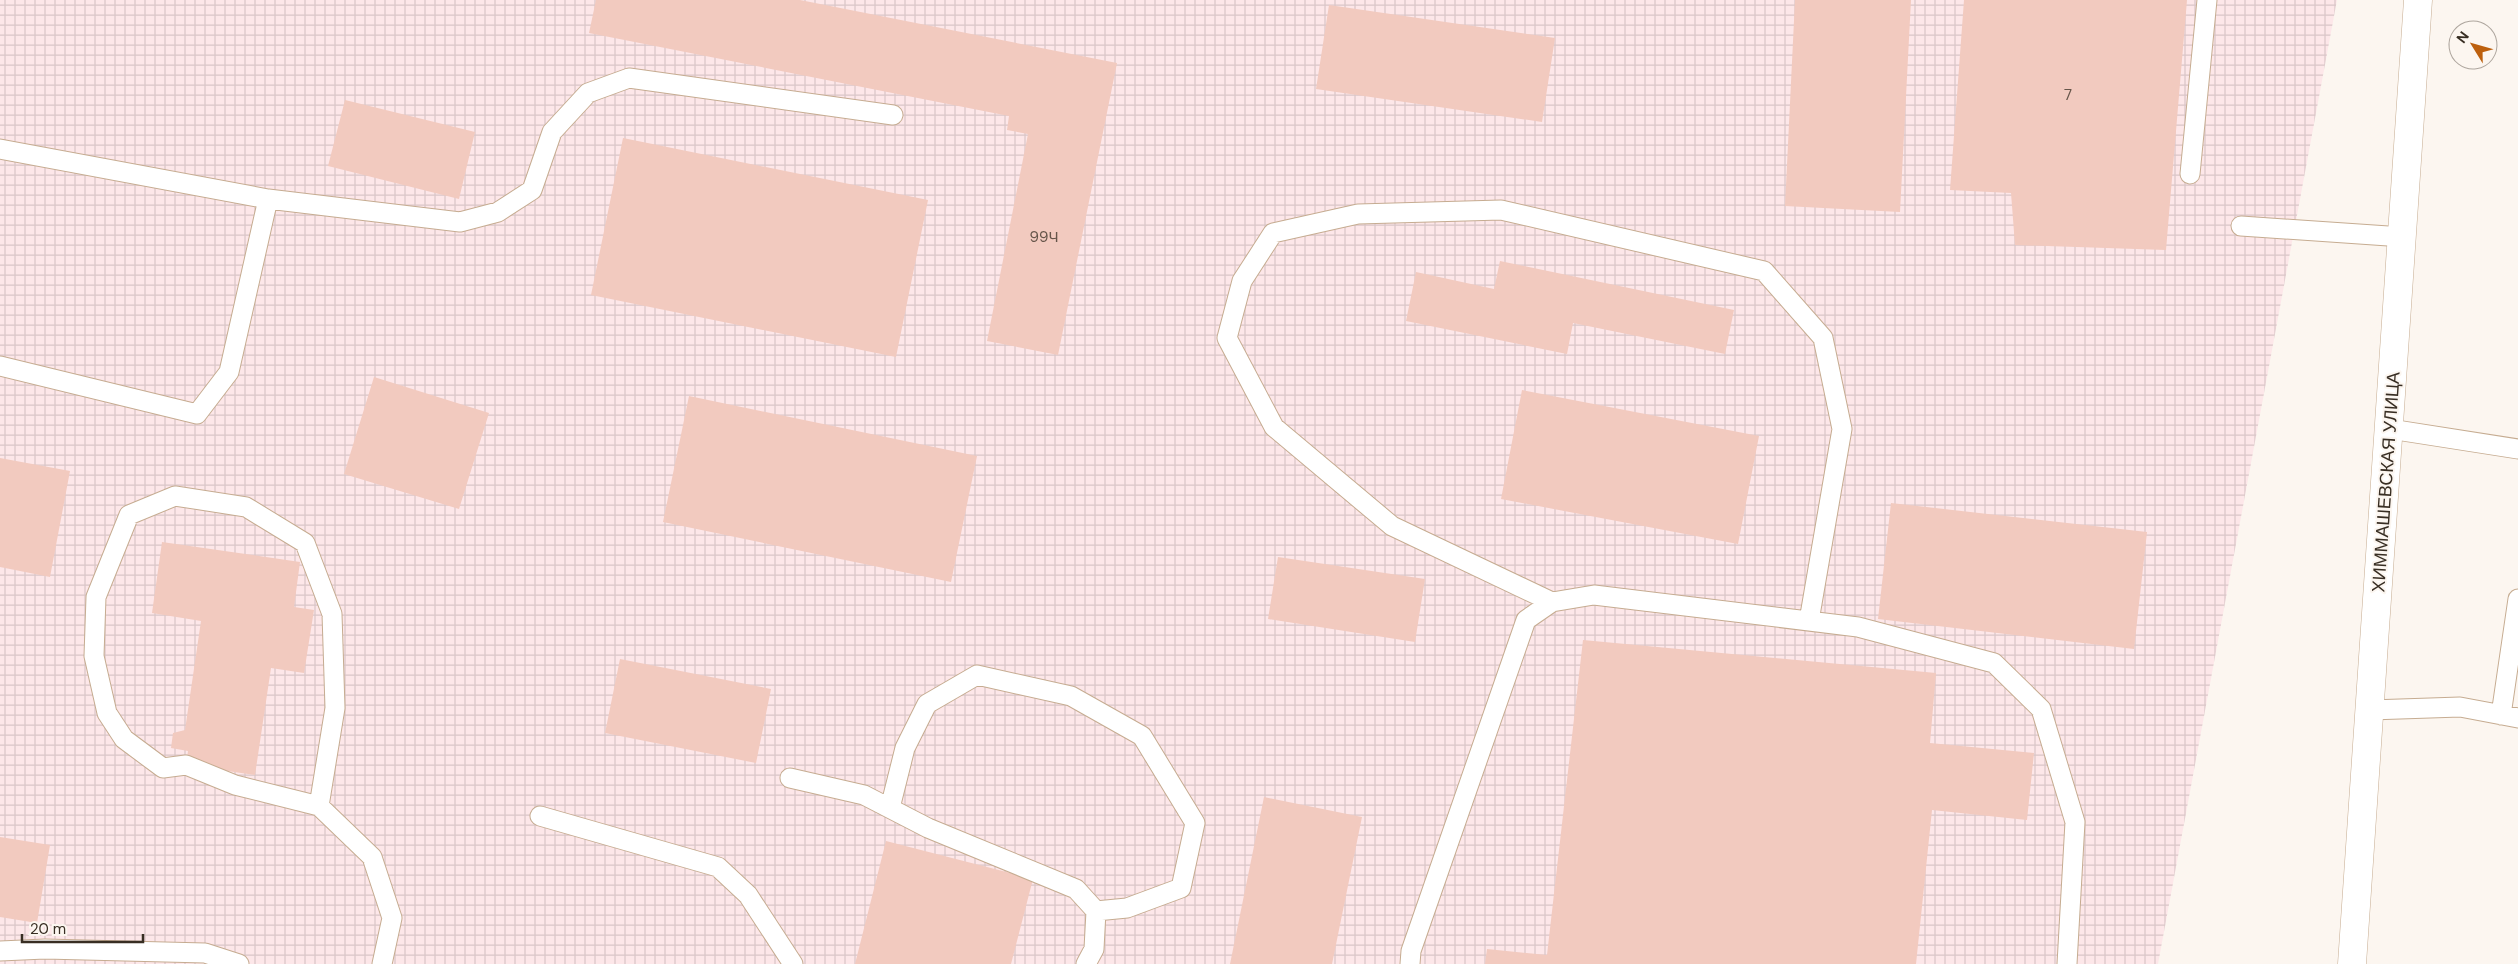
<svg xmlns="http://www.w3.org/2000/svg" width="2518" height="964" font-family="'DM Sans',sans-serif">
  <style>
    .industrial { fill: url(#industrial-grid) }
    .building { fill: #f2cabf }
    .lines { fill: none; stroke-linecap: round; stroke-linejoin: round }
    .lane-casing { stroke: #c6ac91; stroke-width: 21 }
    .secondary-casing { stroke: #c6ac91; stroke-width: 29 }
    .lane { stroke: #fff; stroke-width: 19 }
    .secondary { stroke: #fff; stroke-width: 28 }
    .labels { text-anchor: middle; stroke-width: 4; stroke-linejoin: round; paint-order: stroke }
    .number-label { font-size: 15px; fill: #66554a }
    .street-label { font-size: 18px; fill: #382e23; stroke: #fcf6f0 }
  </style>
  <defs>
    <pattern id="industrial-grid" width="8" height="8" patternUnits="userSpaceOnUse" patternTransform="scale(1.25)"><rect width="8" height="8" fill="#fde7e9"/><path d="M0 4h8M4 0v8" fill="none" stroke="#dac6c8"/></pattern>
  </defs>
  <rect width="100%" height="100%" fill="#fcf6f0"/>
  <!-- industrial -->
  <path class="industrial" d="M0,0H2337L2158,964H0Z"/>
  <!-- building -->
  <path class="building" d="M596,0H800L1117,63L1058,355L987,341L1028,134L1007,130L1009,116L589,33Z
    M1795,0H1911L1900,212L1785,206Z
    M1964,0H2187L2166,250L2015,245L2011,193L1950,190Z
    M1329,5L1555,38L1542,122L1316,89Z
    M345,100L475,132L459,199L328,166Z
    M623,138L928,200L896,357L591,295Z
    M1500,261L1734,310L1725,354L1573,323L1567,354L1406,321L1416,272L1494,289Z
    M374,377L489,413L459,509L344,474Z
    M1522,390L1759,436L1738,544L1501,499Z
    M689,396L977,456L951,582L663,522Z
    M0,458L70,471L50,577L0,567Z
    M1891,503L2147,532L2134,649L1878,619Z
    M162,542L300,562L294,607L314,610L304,673L271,668L255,775L186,765L188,751L171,748L173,733L185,730L201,621L152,613Z
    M1278,557L1425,579L1415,642L1268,619Z
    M1583,640L1936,673L1930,743L2034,753L2027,820L1932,810L1916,964H1485L1487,949L1547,955Z
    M620,659L771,689L756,763L605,733Z
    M1264,797L1362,817L1332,964H1230Z
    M0,837L50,845L37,923L0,917Z
    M886,841L1033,879L1011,964H855Z"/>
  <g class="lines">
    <!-- lane casing -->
    <g class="lane-casing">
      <path id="lane" d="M0,149L268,199L460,222L498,212L532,190L552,132L588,93L629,78L893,115
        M2190,174L2207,0
        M2241,226L2403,237
        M0,366L197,414L229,372L268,199
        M2390,429L2518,449
        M1552,602L1392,526L1274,427L1227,338L1242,281L1273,233L1358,214L1501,210L1764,271L1823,338L1842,429L1809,621
        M2370,710L2460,707L2518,718
        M2501,715L2518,599
        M790,778L864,795L928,828L1076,889L1096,911L1094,949L1086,964
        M319,806L335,708L332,614L305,543L246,507L175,496L129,515L96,597L94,656L107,713L124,739L163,768L186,765L235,785L319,806L372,857L392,918L382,964
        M890,808L905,748L927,704L977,675L1071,696L1142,736L1195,823L1181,888L1127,908L1096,911
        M540,816L718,867L748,895L793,964
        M0,951L45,949L205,953L239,964
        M1410,964L1411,951L1526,620L1552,602L1594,595L1858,627L1994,663L2041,709L2075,822L2067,964"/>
    </g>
    <!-- secondary casing -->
    <g class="secondary-casing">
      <path id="secondary" d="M2352,964L2418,0"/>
    </g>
    <!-- lane -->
    <use href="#lane" class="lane"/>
    <!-- secondary -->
    <use href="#secondary" class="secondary"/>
  </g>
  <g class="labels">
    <!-- number labels -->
    <g class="number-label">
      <text x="2068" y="100">7</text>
      <text x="1044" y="242">99Ч</text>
    </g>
    <!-- street labels -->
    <g class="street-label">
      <text transform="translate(2386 482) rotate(-86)" y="6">ХИММАШЕВСКАЯ УЛИЦА</text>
    </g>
  </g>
  <!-- north arrow -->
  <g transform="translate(2473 45) rotate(307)"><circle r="24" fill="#fcf6f0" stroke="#aea69e"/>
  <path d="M0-4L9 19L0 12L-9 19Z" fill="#bd600e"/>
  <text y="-8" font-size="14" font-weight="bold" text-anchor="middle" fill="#382e23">N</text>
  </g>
  <!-- scale -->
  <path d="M22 934v8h121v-8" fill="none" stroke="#382e23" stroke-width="2.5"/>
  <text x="30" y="934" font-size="15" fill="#382e23" stroke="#fcf6f0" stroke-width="4" paint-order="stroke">20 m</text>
</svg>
